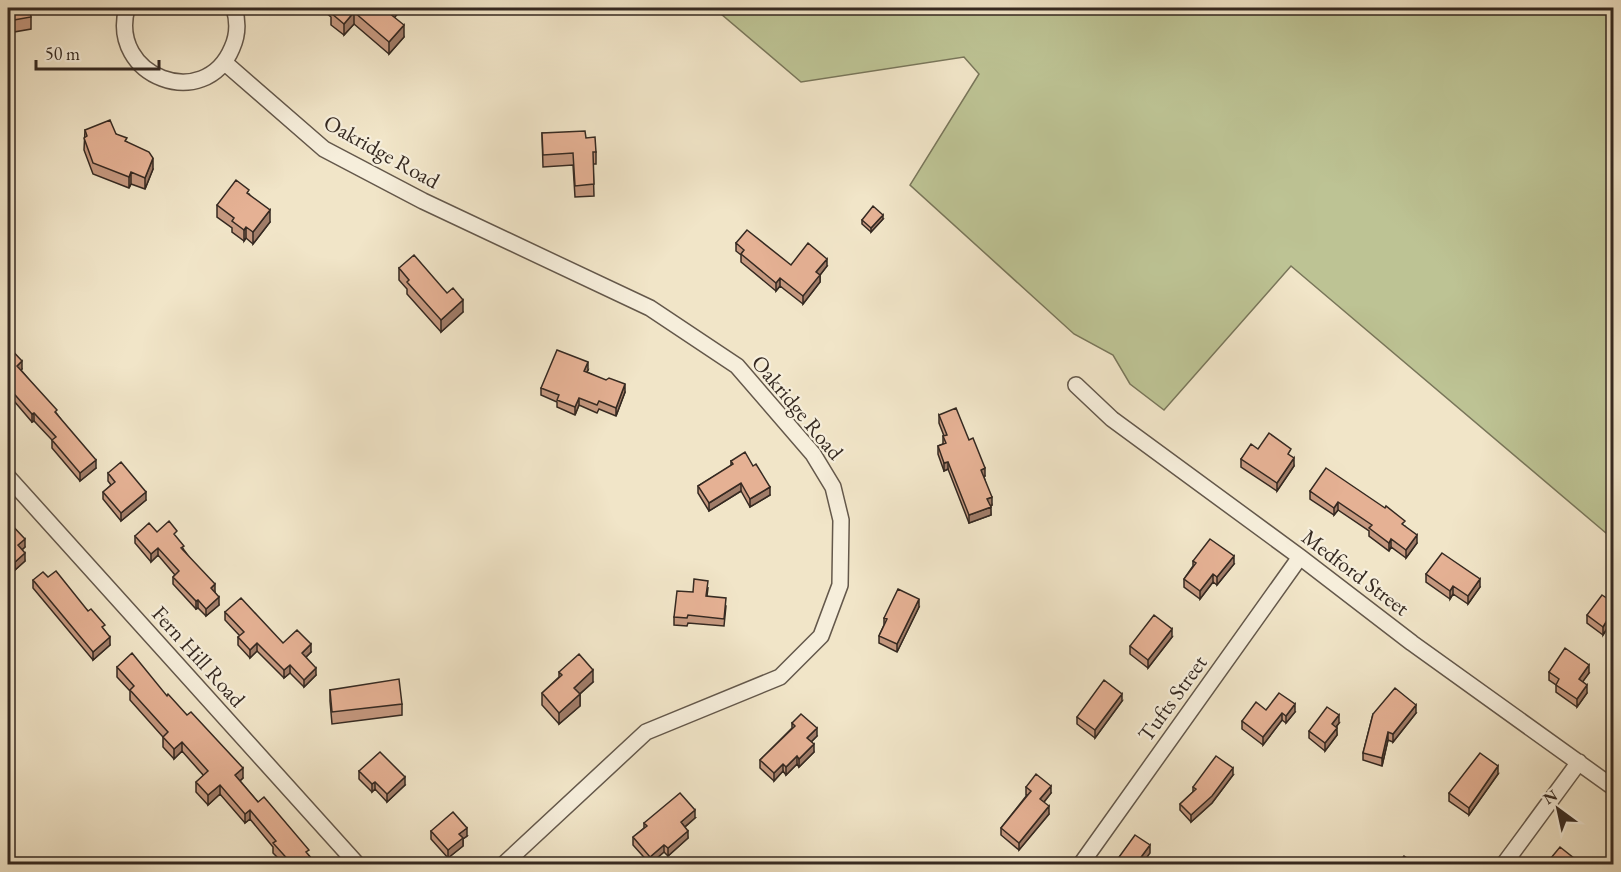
<svg xmlns="http://www.w3.org/2000/svg" width="1621" height="872" font-family="'EB Garamond',serif">
  <style>
    .green { fill: #bdc394; stroke: #79765a; stroke-width: 1.5 }
    .lines { fill: none; stroke-linecap: round; stroke-linejoin: round }
    .minor-casing { stroke: #64584b; stroke-width: 18 }
    .minor { stroke: #f6eedb; stroke-width: 15 }
    .wall { fill: #c5987f; stroke: #352921; stroke-width: 1.5 }
    .shaded-wall { fill: #a07c68; stroke: #352921; stroke-width: 1.5 }
    .building { fill: #e5b194; stroke: #352921; stroke-width: 1.5 }
    .labels { text-anchor: middle; stroke-width: 4.5; stroke-linejoin: round; paint-order: stroke }
    .street-label { font-size: 22px; fill: #352921; stroke: #f6eedb }
  </style>
  <rect width="100%" height="100%" fill="#f1e5c8"/>
  <filter id="stains"><feTurbulence type="fractalNoise" baseFrequency=".00333" numOctaves="4"/><feColorMatrix values="0 0 0 0 .2 0 0 0 0 .09 0 0 0 0 .02 0 0 0 .5 -.17"/></filter>
  <radialGradient id="worn" r=".72"><stop offset=".6" stop-color="#630" stop-opacity="0"/><stop offset="1" stop-color="#630" stop-opacity=".3"/></radialGradient>
  <!-- green -->
  <path class="green" d="M714,8H1613V539L1291,266L1164,410L1130,384L1113,355L1074,334L910,185L979,74L964,57L801,82Z"/>
  <g class="lines">
    <!-- minor casing -->
    <g class="minor-casing">
      <path id="minor" d="M127,8C108,77 205,113 232,48C238,35 238,21 234,8
        M224,62L324,149L423,201L650,308L737,366L813,454L833,487L841,520L840,585L821,636L780,677L646,732L504,864
        M1076,385L1112,419L1300,557L1412,643L1614,788
        M8,477L357,864
        M1081,864L1300,557
        M1504,864L1579,762"/>
    </g>
    <!-- minor -->
    <use href="#minor" class="minor"/>
  </g>
  <!-- wall -->
  <path class="wall" d="M8,8L31,17V29L8,33Z
    M320,8H401V10L394,17L404,37L389,54L354,24L344,35L331,25V17Z
    M85,130L116,134L127,142L153,169L145,189L131,184L129,188L93,174L84,150Z
    M542,133L586,138L596,152V164H593L594,196L575,197L573,165L543,167Z
    M249,194L270,222L253,244L246,238L244,241L232,232V228L217,217V205Z
    M883,219L871,232L862,224V220Z
    M736,243L791,265L827,266L820,275V282L803,304L780,286L776,291L741,262V255L736,251Z
    M399,268L447,293L463,312L441,332L407,294V289L399,280Z
    M8,346L22,369L21,370L57,414L96,468L80,481L52,448V440L34,421L32,422L8,394Z
    M588,370L587,372L625,392L616,416L599,409L597,413L579,405L575,415L557,407V402L541,395V388Z
    M939,415L985,476L984,477L992,505L990,506L991,515L969,523L948,469L944,471L938,454V446L943,444V436H944L939,423Z
    M1258,449L1291,457L1294,466L1277,491L1241,467V459Z
    M731,461L753,466L770,495L750,507L741,491L709,511L698,493V486L731,466Z
    M108,473L146,500L121,521L103,499V492L111,485L108,481Z
    M1310,491L1405,526L1417,543L1406,558L1391,547L1389,551L1369,536V531L1338,510L1334,515L1310,499Z
    M8,521L25,547L22,550L25,561L15,570L8,562Z
    M157,532L177,539L184,550L215,592L219,605L206,616L198,608L196,609L173,584V577L175,575L158,555L151,562L135,543V536Z
    M1193,561L1234,564L1217,585L1213,582L1200,599L1184,587V579L1193,566Z
    M1426,574L1480,587L1468,604L1453,594L1450,599L1426,582Z
    M48,577L88,611L105,631L110,645L93,660L33,588V580Z
    M708,588L707,596L726,606L724,626L688,623L687,626L674,625V617L693,592Z
    M1614,603V617L1603,635L1587,623V615Z
    M919,607L897,652L879,643V636L884,625V618Z
    M225,612L283,643L311,652L306,657L316,675L304,687L290,673L284,678L257,651L250,658L238,645V637L240,636L225,620Z
    M1172,637L1148,668L1130,654V646Z
    M117,667L167,696L243,778L240,781L258,802L317,864H284L273,853V847L250,819L245,823L220,794L208,805L196,792V782L204,776L182,751L174,759L163,747V737L130,700V691L117,677Z
    M559,672L593,682L580,694V706L559,724L542,705V693L559,677Z
    M1549,672L1589,673L1582,682L1587,693L1577,707L1556,692V685L1549,680Z
    M330,690L402,704V715L332,724L330,701Z
    M1122,701L1095,738L1077,724V717Z
    M1266,710L1295,712L1286,723L1282,720L1263,745L1242,729V721Z
    M1416,713L1393,742L1388,740L1382,766L1363,760V753L1373,714Z
    M792,723L817,736L811,742L814,752L799,767L797,764L786,775L783,771L774,781L760,768V760L792,728Z
    M1339,723L1336,727L1337,735L1325,751L1309,738V731Z
    M359,771L405,785L387,802L375,789L372,792L359,779Z
    M1498,774L1469,815L1449,801V793Z
    M1233,775L1212,803L1191,822L1180,810V804L1193,792V787Z
    M1026,787L1051,793L1044,802L1049,814L1019,850L1001,835V828L1027,795H1026Z
    M695,818L685,827L688,838L668,856L664,852L650,864L633,845V837L644,828V823Z
    M431,831L467,836L463,839V846L448,858L431,839Z"/>
  <!-- shaded-wall -->
  <path class="shaded-wall" d="M393,8H401V10L389,24V13Z
    M354,12V24L344,35V24Z
    M404,25V37L389,54V42Z
    M153,158V169L145,189V178Z
    M131,172V184L129,188V177Z
    M270,210V222L253,244V232Z
    M883,215V219L871,232V228Z
    M246,227V238L244,241V230Z
    M827,259V266L820,275V282L803,304V296L816,272Z
    M780,278V286L776,291V283Z
    M463,300V312L441,332V320Z
    M22,361V369L17,374V366Z
    M588,362V370L584,379V371Z
    M625,384V392L616,416V408Z
    M579,398V405L575,415V407Z
    M34,413V421L32,422V414Z
    M1294,458V466L1277,491V483Z
    M96,460V468L80,481V473Z
    M948,462V469L944,471V463Z
    M985,468V476L981,478V470Z
    M741,483V491L709,511V503Z
    M770,487V495L750,507V499Z
    M146,492V500L121,521V513Z
    M992,497V505L987,507V499Z
    M1338,502V510L1334,515V508Z
    M991,507V515L969,523V515Z
    M1417,535V543L1406,558V550Z
    M25,539V547L18,553V545Z
    M1391,539V547L1389,551V543Z
    M158,548V555L151,562V554Z
    M25,553V561L15,570V562Z
    M1234,556V564L1217,585V577Z
    M1213,574V582L1200,599V591Z
    M1480,579V587L1468,604V596Z
    M215,584V592L211,596V588Z
    M1453,586V594L1450,599V591Z
    M219,597V605L206,616V609Z
    M919,599V607L897,652V644Z
    M198,600V608L196,609V601Z
    M1614,609V617L1603,635V627Z
    M1172,629V637L1148,668V660Z
    M110,637V645L93,660V652Z
    M257,643V651L250,658V650Z
    M311,644V652L302,661V653Z
    M290,665V673L284,678V670Z
    M1589,665V673L1579,687V679Z
    M316,668V675L304,687V680Z
    M593,670V682L574,699V688Z
    M1587,685V693L1577,707V699Z
    M580,694V706L559,724V713Z
    M1122,694V701L1095,738V730Z
    M1295,704V712L1286,723V716Z
    M1416,705V713L1393,742V734Z
    M1282,713V720L1263,745V737Z
    M1339,715V723L1332,732V724Z
    M817,728V736L807,746V738Z
    M1337,728V735L1325,751V743Z
    M1388,732V740L1382,766V758Z
    M182,742V751L174,759V749Z
    M814,744V752L799,767V759Z
    M797,756V764L786,775V767Z
    M783,764V771L774,781V773Z
    M1498,766V774L1469,815V808Z
    M243,768V778L235,785V775Z
    M1233,768V775L1212,803L1191,822V815Z
    M405,777V785L387,802V794Z
    M375,782V789L372,792V784Z
    M220,785V794L208,805V795Z
    M1051,786V793L1040,807V799Z
    M1049,806V814L1019,850V843Z
    M250,810V819L245,823V814Z
    M695,810V818L681,830V822Z
    M467,828V836L463,839V846L448,858V850L459,834Z
    M688,831V838L668,856V848Z
    M664,845V852L650,864V857Z
    M1150,845V853L1142,864H1136Z"/>
  <!-- building -->
  <path class="building" d="M8,8H30L31,17L8,21Z
    M334,8H393L389,13L404,25L389,42L354,12L344,24L331,13L335,9Z
    M110,120L116,134L127,138L125,141L149,152L153,158L145,178L131,172L129,177L93,163L84,138L87,136L85,130Z
    M585,131L586,138L595,137L596,152H593L594,184L575,186L573,153L543,155L542,133Z
    M236,180L249,190L247,193L270,210L253,232L246,227L244,230L232,221L234,218L217,205Z
    M873,206L883,215L871,228L862,220Z
    M747,230L791,265L808,243L827,259L816,272L820,275L803,296L780,278L776,283L741,254L744,250L736,243Z
    M414,255L447,293L453,288L463,300L441,320L407,282L409,280L399,268Z
    M8,346L22,361L17,366L57,410L55,412L96,460L80,473L52,440L56,437L34,413L32,414L8,387Z
    M557,350L588,362L584,371L606,380L609,378L625,384L616,408L599,401L597,405L579,398L575,407L557,400L559,395L541,388Z
    M956,408L969,440L973,438L985,468L981,470L992,497L987,499L991,507L969,515L948,462L944,463L938,446L946,443L943,436L947,435L939,415Z
    M1269,433L1291,449L1288,454L1294,458L1277,483L1241,459L1251,444L1258,449Z
    M745,452L753,466L756,464L770,487L750,499L741,483L709,503L698,486L733,464L731,461Z
    M121,462L146,492L121,513L103,492L115,482L108,473Z
    M1326,468L1385,508L1386,506L1405,521L1402,524L1417,535L1406,550L1391,539L1389,543L1369,528L1372,525L1338,502L1334,508L1310,491Z
    M8,521L25,539L18,545L25,553L15,562L8,555Z
    M169,521L177,531L174,534L184,546L181,548L215,584L211,588L219,597L206,609L198,600L196,601L173,577L179,571L158,548L151,554L135,536L149,523L157,532Z
    M1210,539L1234,556L1217,577L1213,574L1200,591L1184,579L1196,563L1193,561Z
    M1442,553L1480,579L1468,596L1453,586L1450,591L1426,574Z
    M56,571L88,611L91,609L105,625L102,627L110,637L93,652L33,580L43,572L48,577Z
    M694,579L708,581L706,596L726,598L724,619L688,615L687,618L674,617L677,591L693,592Z
    M898,589L919,599L897,644L879,636L887,619L884,618Z
    M1602,595L1614,603V609L1603,627L1587,615Z
    M241,598L283,643L297,630L311,644L302,653L316,668L304,680L290,665L284,670L257,643L250,650L238,637L244,632L225,612Z
    M1154,615L1172,629L1148,660L1130,646Z
    M1565,648L1589,665L1579,679L1587,685L1577,699L1556,685L1559,679L1549,672Z
    M132,653L167,696L168,694L187,715L191,712L243,768L235,775L258,802L264,797L309,850L306,852L316,864H292L273,843L276,841L250,810L245,814L220,785L208,795L196,782L208,771L182,742L174,749L163,737L168,732L130,690L134,686L117,667Z
    M579,654L593,670L574,688L580,694L559,713L542,693L562,675L559,672Z
    M399,679L402,704L332,712L330,690Z
    M1104,680L1122,694L1095,730L1077,717Z
    M1395,688L1416,705L1393,734L1388,732L1382,758L1363,753L1373,714Z
    M1279,693L1295,704L1286,716L1282,713L1263,737L1242,721L1256,702L1266,710Z
    M1327,707L1339,715L1332,724L1337,728L1325,743L1309,731Z
    M801,714L817,728L807,738L814,744L799,759L797,756L786,767L783,764L774,773L760,760L795,726L792,723Z
    M380,752L405,777L387,794L375,782L372,784L359,771Z
    M1480,753L1498,766L1469,808L1449,793Z
    M1216,756L1233,768L1212,796L1191,815L1180,804L1196,789L1193,787Z
    M1036,774L1051,786L1040,799L1049,806L1019,843L1001,828L1031,791L1026,787Z
    M680,793L695,810L681,822L688,831L668,848L664,845L650,857L633,837L647,826L644,823Z
    M453,812L467,828L459,834L463,838L448,850L431,831Z
    M1135,835L1150,845L1136,864H1114Z
    M1560,847L1575,859L1572,863L1574,864H1546Z
    M1404,856L1416,864H1398Z"/>
  <g class="labels">
    <!-- street labels -->
    <g class="street-label">
      <text transform="translate(382 151) rotate(29)" y="8">Oakridge Road</text>
      <text transform="translate(798 407) rotate(50)" y="8">Oakridge Road</text>
      <text transform="translate(1356 572) rotate(37)" y="8">Medford Street</text>
      <text transform="translate(199 656) rotate(48)" y="8">Fern Hill Road</text>
      <text transform="translate(1172 698) rotate(-54)" y="8">Tufts Street</text>
    </g>
  </g>
  <!-- margin -->
  <rect width="1621" height="872" fill="none" stroke="#f1e5c8" stroke-width="30"/>
  <rect x="9" y="9" width="1603" height="854" fill="none" stroke="#352921" stroke-width="3"/>
  <rect x="15" y="15" width="1591" height="842" fill="none" stroke="#352921" stroke-width="1.5"/>
  <!-- north arrow -->
  <g transform="translate(1558 809) rotate(327)" stroke="#f6eedb" stroke-width="4.5" paint-order="stroke">
  <path d="M0-4.5L10 22L0 15L-10 22Z" fill="#352921"/>
  <text y="-9" font-size="16" font-weight="bold" text-anchor="middle" fill="#352921">N</text>
  </g>
  <!-- scale -->
  <path d="M36 60v9h123v-9" fill="none" stroke="#352921" stroke-width="3"/>
  <text x="45" y="60" font-size="18" fill="#352921" stroke="#f6eedb" stroke-width="4.5" paint-order="stroke">50 m</text>
  <rect width="100%" height="100%" filter="url(#stains)"/>
  <rect width="100%" height="100%" fill="url(#worn)"/>
</svg>
